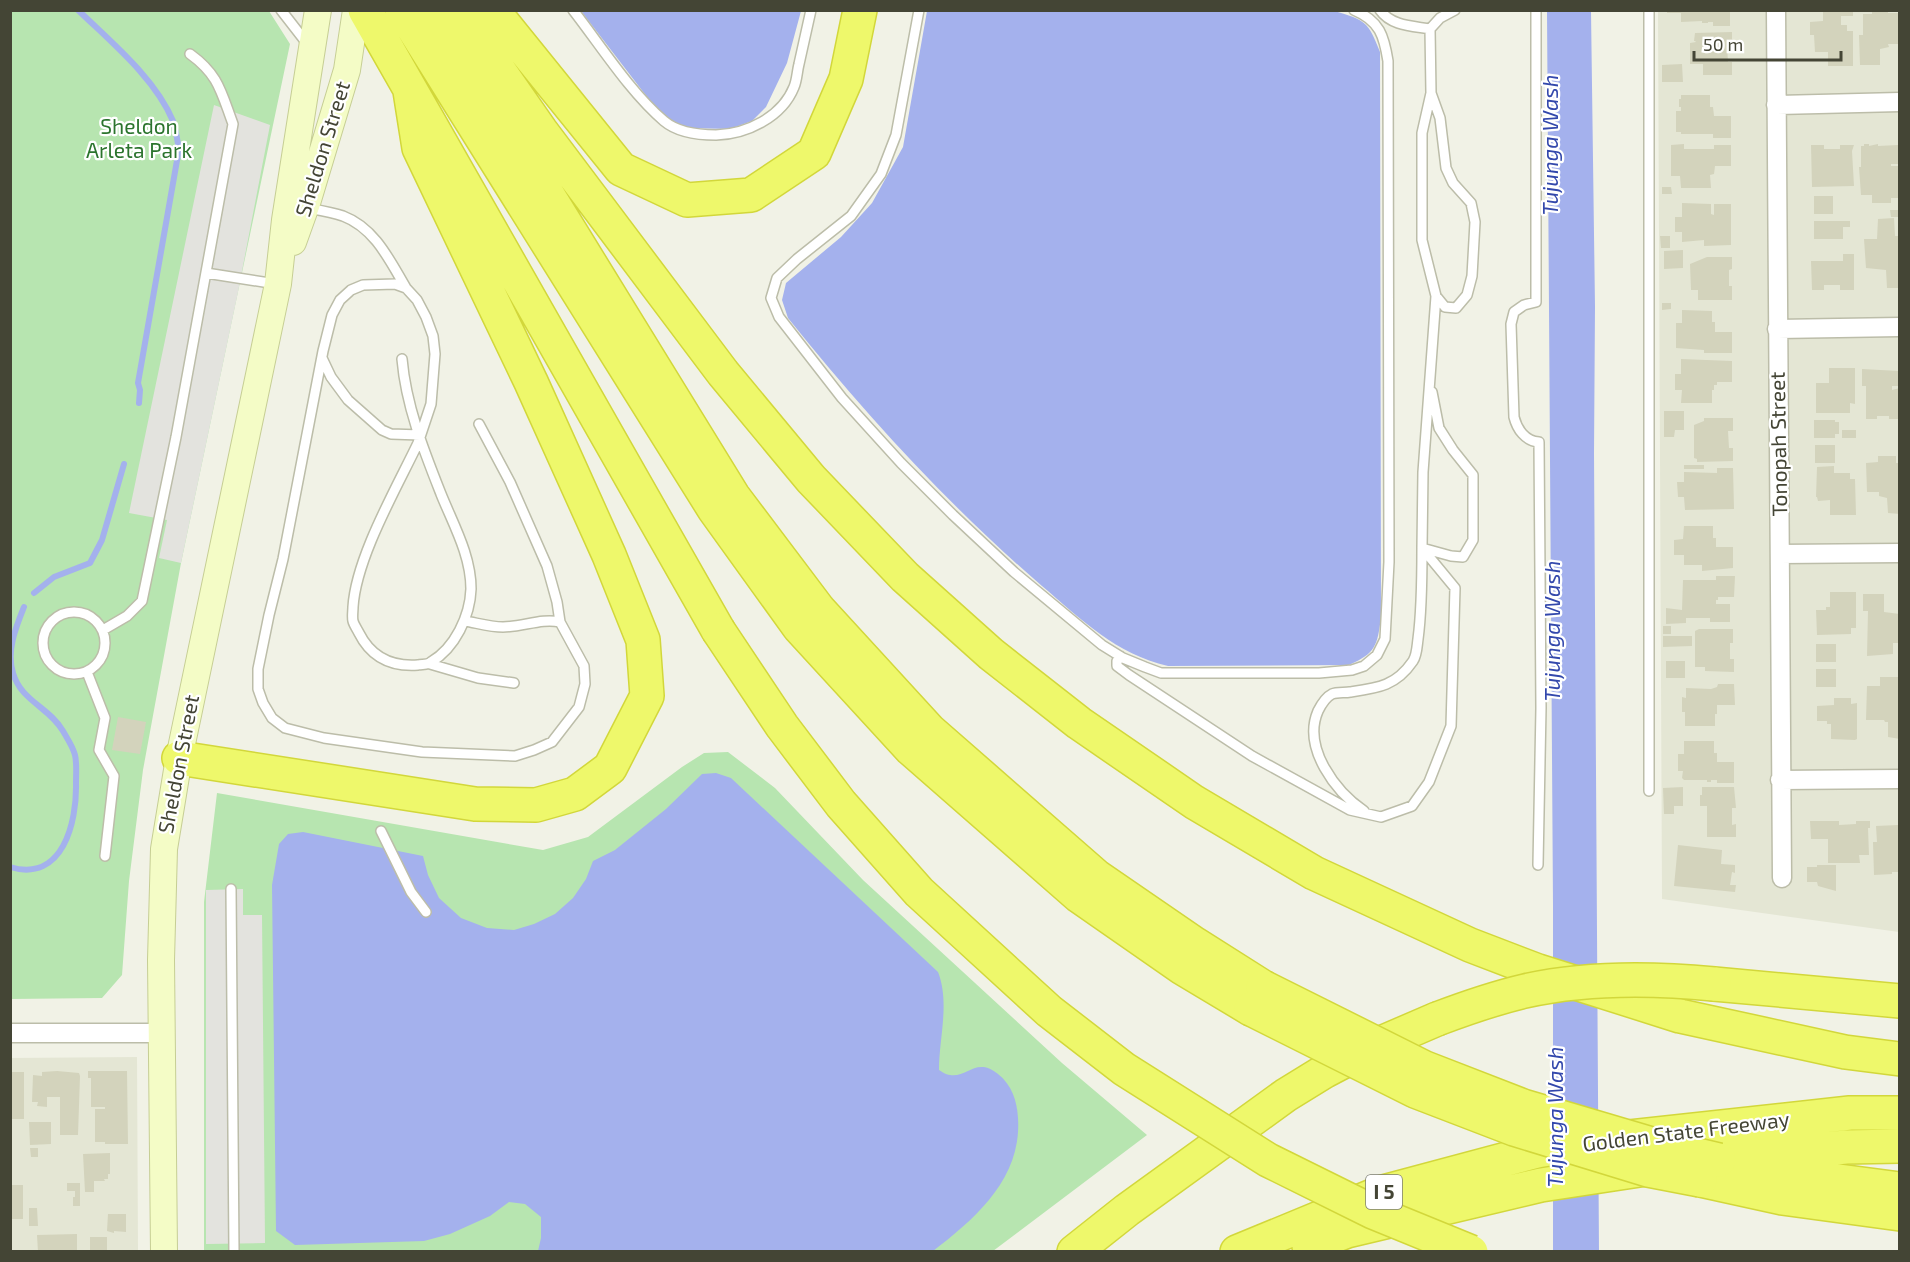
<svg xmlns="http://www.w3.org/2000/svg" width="1910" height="1262" font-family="'Exo 2',sans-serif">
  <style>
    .residential { fill: #e4e6d4 }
    .green { fill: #b7e5b0 }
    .parking { fill: #e3e3de }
    .water { fill: #a4b1ed }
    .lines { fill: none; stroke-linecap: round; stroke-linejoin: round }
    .stream { stroke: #a4b1ed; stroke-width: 6 }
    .building { fill: #d3d3bc }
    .service-casing { stroke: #bcbda9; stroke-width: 12 }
    .minor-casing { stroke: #bcbda9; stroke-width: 21 }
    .secondary-casing { stroke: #c6ce94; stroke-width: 28 }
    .motorway-casing { stroke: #d2d73b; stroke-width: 36 }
    .service { stroke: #fff; stroke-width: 9 }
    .minor { stroke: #fff; stroke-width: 18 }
    .secondary { stroke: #f4fcc6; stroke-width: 26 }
    .motorway { stroke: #eef86b; stroke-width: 33 }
    .motorway-bridge-casing { stroke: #d2d73b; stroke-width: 36; stroke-linecap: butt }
    .motorway-bridge { stroke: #eef86b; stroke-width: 33 }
    .labels { text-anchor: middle; stroke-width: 4.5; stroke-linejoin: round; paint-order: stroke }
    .shield { fill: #fff; stroke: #7c7d72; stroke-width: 1.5 }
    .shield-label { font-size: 20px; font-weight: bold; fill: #444535 }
    .park-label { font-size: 21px; fill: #2b742d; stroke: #fff }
    .street-label { font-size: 21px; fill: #444535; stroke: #fff }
    .water-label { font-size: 22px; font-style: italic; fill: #3348ac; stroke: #fff }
  </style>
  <rect width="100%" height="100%" fill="#f1f2e6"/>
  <!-- residential -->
  <path class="residential" d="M1658,11H1899V932L1662,899Z
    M137,1057L138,1251H11L10,1058Z"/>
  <!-- green -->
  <path class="green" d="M10,11H269L290,44L181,563L143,770L129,881L122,975L102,998L11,999Z
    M728,752L775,788L863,880L1062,1063L1147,1135L993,1251L204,1252V902L217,793L543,850L588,837L682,767L704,753Z"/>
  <!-- parking -->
  <path class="parking" d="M214,105L270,125L238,292L181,563L159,558L167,520L129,513Z
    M243,889V915H262L265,1243L206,1244V890Z"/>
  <!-- water -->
  <path class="water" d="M581,11H801L787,63L766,107L752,121L730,129L688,128L664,119Z
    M1334,11C1365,20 1368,21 1380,52L1381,618C1377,646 1376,653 1349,665L1168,666C1116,654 1082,620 1042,586C949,506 865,414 788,318L782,300L786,283L841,237L872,203L903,147L927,11Z
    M1547,11H1591L1595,307L1594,453L1599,1252L1553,1251V906Z
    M716,773L731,778L938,972C950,1003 939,1038 939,1070C964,1088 972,1053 998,1074C1012,1085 1017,1101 1018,1118C1022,1178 976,1218 933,1251H538L541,1238V1217L525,1204L509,1202L490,1216L450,1234L424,1241L295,1245L276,1231L272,885L279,844L288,834L303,832L423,856L428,875L439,898L461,918L487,928L514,930L534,924L555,914L573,898L586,879L593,861L615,850L666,809L702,774Z"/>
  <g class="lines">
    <!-- stream -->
    <path class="stream" d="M78,10C111,42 155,78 173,121C176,129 177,140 179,149L138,383L140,390L139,403
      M34,593L54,577L90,563L102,540L124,464
      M10,867C63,883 77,822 76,783C76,774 77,763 75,755C73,747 67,738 63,731C49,707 21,701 13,673C6,651 16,627 24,607"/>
  </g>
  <!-- building -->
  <path class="building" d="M1667,10H1730V26H1713V22H1708V23H1702V21L1681,22V13H1667Z
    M1823,10H1853V16H1841V25H1847V31H1853V66H1828V52H1815L1814,35H1810V22L1823,21Z
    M1872,10H1888V13H1900V44H1888L1889,47L1880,49V65H1860L1859,35H1863V14H1872Z
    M1732,32V46H1727L1728,62H1732V75H1703V64H1690V43L1696,42L1695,41H1694L1695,33Z
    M1682,64L1683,82H1662V65Z
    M1681,95H1710V107H1713L1714,116H1731V138H1713V134H1681V132H1676V111H1681V107H1679V99H1681Z
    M1684,144V149H1714V145H1731V166H1715L1714,174L1710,175L1711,188H1681L1680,176H1671V145Z
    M1864,144H1869V146L1878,144V146L1898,145L1899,164H1891V166H1900V198H1891V203H1872V195H1861L1859,167H1861V146H1864Z
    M1811,145H1824V149H1840V145H1854L1852,151L1854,186L1812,187Z
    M1662,187H1671L1672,194H1662Z
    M1814,196H1833V214H1814Z
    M1682,203L1711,204V214L1714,215V204H1731V245L1704,246V240L1682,242V232H1675V217H1682Z
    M1890,210H1900V217H1891Z
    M1894,218L1895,236H1900V288H1887L1886,270L1866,268L1864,239H1877L1878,219Z
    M1814,221H1850V227H1843V239H1814Z
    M1660,236H1670V248H1661Z
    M1683,250V268L1664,269V251Z
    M1843,254H1854V290H1840V285H1824V290H1812L1811,261H1843Z
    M1707,257H1732V269L1729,270V286H1732V300H1698V290H1691L1690,264Z
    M1662,303H1671V309L1662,310Z
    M1682,310L1712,311V322H1715V332H1732V353H1704V350L1676,348V323H1682Z
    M1681,359L1732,361V382H1717V385H1714V390H1712V403H1681L1682,390H1675V374H1681Z
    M1829,368H1855V404L1850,403V413H1816V383H1829Z
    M1862,369L1899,371V386H1892V390L1900,388V419H1889V416H1877V419H1866V386H1862Z
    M1664,411H1684V430H1675L1674,437H1664Z
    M1704,418H1733V431H1728L1729,448H1733V461L1697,462V459L1694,458V425L1704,421Z
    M1814,420H1835V422H1839V434H1835V438H1814Z
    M1842,430H1856V438H1842Z
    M1815,445H1835V463H1815Z
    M1878,456H1896V463H1900V514L1888,513L1887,498L1879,496V492H1867L1866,463L1878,462Z
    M1684,465H1704V469H1684Z
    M1834,466V473H1850V479H1855L1856,515H1830V500L1818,501L1817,497H1816L1817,467Z
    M1717,468H1733L1734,509L1685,510L1684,497H1678L1677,482H1684V472L1717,473Z
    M1684,526H1713V538H1716V547H1733V568L1702,571V565H1684V555H1674V540L1683,539Z
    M1716,576H1735L1734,597H1718V600H1716V604H1730V622H1710V618H1686V623L1666,624V608L1682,610L1683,580H1716Z
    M1830,592H1856V628H1851V634L1817,635L1816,610H1826V607H1830Z
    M1863,594H1884V612L1900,614V643H1893V654L1867,656L1868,611H1863Z
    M1663,626H1671V634H1663Z
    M1699,629H1733V643H1730V659H1734V672L1705,671V667H1695V631Z
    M1663,636H1692V646L1663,647Z
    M1816,644H1836V662H1816Z
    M1666,661H1685V678H1666Z
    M1816,669H1836V687H1816Z
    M1880,677H1900V739L1888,737V722H1885L1884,720H1866L1867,686H1880Z
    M1718,684H1734L1735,705H1717V714H1715V726H1685V712H1682V697L1686,698V688L1711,689L1717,687Z
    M1834,698H1851V704L1857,703V739L1855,740L1831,739V724H1827V721H1817V706L1834,705Z
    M118,717L146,722L140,754L112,750Z
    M1684,741H1714V753H1717V762H1734V783H1717V780H1711V782H1707V780H1684L1682,778L1683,771H1678V754H1684Z
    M1683,787V806H1674V814H1664L1663,788Z
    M1702,787H1734L1736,808H1732V825L1736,824V837H1707V806H1700V795H1702Z
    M1810,821H1839V825L1856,824V821H1870V828H1868L1869,855H1859L1860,863H1828V839H1811Z
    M1898,825L1900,872H1892V874L1874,875L1873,842H1877L1876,826Z
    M1678,845L1722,850L1721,864L1735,865V873L1732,872L1730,885H1736L1735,892L1674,886Z
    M1817,865H1836V891L1818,886L1817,882H1807V867H1817Z
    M57,1071L79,1073L80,1076L78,1135H60V1097H47V1107L37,1106L38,1102H32L33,1075L42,1076V1072Z
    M88,1071H127L128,1144H105V1142H95V1109H105V1107H91V1078H88Z
    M10,1072H24V1119H10Z
    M29,1122H51V1144L30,1145Z
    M30,1148H38V1157H31Z
    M110,1153V1174H108V1179H104L105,1181H94V1192H85L83,1154Z
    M67,1183H80V1206H73V1197H75V1191H67Z
    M10,1185H23V1219H10Z
    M29,1208H37L38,1226H29Z
    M108,1214H126V1232L114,1231V1233L107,1231Z
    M77,1234V1252H38L37,1235Z
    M90,1237H107V1252H90Z"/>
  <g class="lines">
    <!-- service casing -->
    <g class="service-casing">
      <path id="service" d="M281,10L309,46
        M573,10C601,46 630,92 664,121C677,132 699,135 716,135C747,134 782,117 794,87C797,80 797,72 799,64C803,46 807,28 811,10
        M919,10L896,135L881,174L851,216L797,259L777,278L771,298L779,317L842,398L901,463L953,515L1014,572L1102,645L1123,658L1145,667L1161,673H1319L1352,670L1364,666L1377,655L1385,639L1389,562L1388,61C1384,36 1380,21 1354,10
        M1380,10C1391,26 1413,26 1430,29
        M1536,10V302L1524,305L1514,312L1511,324L1514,417C1517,429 1525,441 1539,442L1541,708L1538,865
        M1431,93L1440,118L1446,168L1453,183L1471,203L1475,222L1472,276L1467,295L1456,308L1445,307L1436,296
        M307,208C318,210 331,212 343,216C375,228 390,261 406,288
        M206,273L276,284
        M322,358L331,377L348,400L382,430L391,434L420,435
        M402,359C406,406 424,451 441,494C453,524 471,555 471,589C470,616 455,648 431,662C428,665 422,664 418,665C391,667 371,657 359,633C357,629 354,625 353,621C352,617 353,611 353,607C356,558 396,489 418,443L431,404L435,354L433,336L426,317L417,300L406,288L395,284L363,285L351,290L340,300L332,315L323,351L283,559L269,615L258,669V689L263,703L272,718L285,728L324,738L422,752L515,756L534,750L552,742L579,707L585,684L584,666L560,622L557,602L547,566L510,482L479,424
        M43 643a31 31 0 1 1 62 0a31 31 0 1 1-62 0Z
        M465,621C477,623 490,627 503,627C523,627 541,618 560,622
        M103,630L127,616L142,601L176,437L233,124C221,92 219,75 190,54
        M1120,656L1117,661V666L1129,675L1252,756L1350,810L1381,817L1412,806L1429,782L1451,726L1455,588L1422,548L1423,472L1436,296L1422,240V133L1431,93L1430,29L1440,18L1455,10
        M430,664L478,678L514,683
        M87,672L105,718L99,750L114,776L105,856
        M1649,791V10
        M1364,811C1336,792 1302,748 1318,711C1321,705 1326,697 1332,694C1337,692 1345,693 1350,692C1378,688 1396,686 1413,661C1417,655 1417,646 1418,639C1422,609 1422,578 1422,548L1451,556L1463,557L1473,540V475L1453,450L1439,428L1432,392
        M381,831L411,892L426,912
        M231,889L234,1252"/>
    </g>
    <!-- minor casing -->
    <g class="minor-casing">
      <path id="minor" d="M1776,10L1782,878
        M1776,105L1900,102
        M1777,329L1900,327
        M1780,554L1900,553
        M1780,780L1900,779
        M10,1033H162"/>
    </g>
    <!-- secondary casing -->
    <g class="secondary-casing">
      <path id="secondary" d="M293,242L307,203L347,70L356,10
        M164,1252L161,960L164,849L179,758L278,284L285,220L318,10"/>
    </g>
    <!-- motorway casing -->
    <g class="motorway-casing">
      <path id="motorway" d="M365,10L718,630
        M402,10L714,509L799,627L911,749L1079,896L1181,967L1251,1009
        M429,10L517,145L733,496L819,610L929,730L1096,876L1195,944L1263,987
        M457,10L541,131L723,373L811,479L905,577L991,654L1079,723L1194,802L1314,873L1470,945L1538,971L1680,1016L1845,1052L1900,1059
        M487,10L503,23L621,169L687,200L751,195L814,153L846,79L860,10
        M179,758L475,804L536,805L575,794L610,768L647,696L643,640L609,555L531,382L419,148L410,91
        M1714,984L1900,1001
        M1630,1137L1850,1113H1900
        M1747,1166L1786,1174L1900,1189
        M1700,1180L1782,1198L1900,1214
        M1309,1246L1347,1231L1541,1185L1692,1162L1846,1147L1900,1146
        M1074,1252L1127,1210L1286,1095L1325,1071L1365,1050L1437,1019
        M1237,1252L1380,1193L1537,1151L1579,1144"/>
    </g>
    <!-- service -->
    <use href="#service" class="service"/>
    <!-- minor -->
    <use href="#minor" class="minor"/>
    <!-- secondary -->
    <use href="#secondary" class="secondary"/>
    <!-- motorway -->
    <use href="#motorway" class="motorway"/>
    <!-- motorway-bridge casing -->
    <g class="motorway-bridge-casing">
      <path id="motorway-bridge" d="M718,630L782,726L841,804L919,892L1049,1011L1124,1069L1268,1160L1373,1212L1471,1252
        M1263,987L1425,1068L1523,1106L1655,1145L1719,1160
        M1251,1009L1415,1091L1514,1129L1648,1170L1700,1180
        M1437,1019C1466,1008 1495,998 1525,991C1587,977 1651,978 1714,984"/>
    </g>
    <!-- motorway-bridge -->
    <use href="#motorway-bridge" class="motorway-bridge"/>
  </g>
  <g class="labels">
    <!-- shield labels -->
    <rect class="shield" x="1366" y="1175" width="36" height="34" rx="4.5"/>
    <g class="shield-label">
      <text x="1384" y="1199">I 5</text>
    </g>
    <!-- park labels -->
    <g class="park-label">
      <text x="139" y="134">Sheldon<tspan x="139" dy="24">Arleta Park</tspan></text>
    </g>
    <!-- street labels -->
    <g class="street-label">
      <text transform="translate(323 149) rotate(-73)" y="7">Sheldon Street</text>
      <text transform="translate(1779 444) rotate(-91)" y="7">Tonopah Street</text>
      <text transform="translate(179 764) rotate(-79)" y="7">Sheldon Street</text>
      <text transform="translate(1686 1132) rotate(-7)" y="7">Golden State Freeway</text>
    </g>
    <!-- water labels -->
    <g class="water-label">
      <text transform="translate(1550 145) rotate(-90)" y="8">Tujunga Wash</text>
      <text transform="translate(1552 631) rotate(-90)" y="8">Tujunga Wash</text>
      <text transform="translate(1555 1117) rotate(-90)" y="8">Tujunga Wash</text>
    </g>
  </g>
  <!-- border -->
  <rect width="1910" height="1262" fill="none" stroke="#444535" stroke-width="24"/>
  <!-- scale -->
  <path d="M1694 51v9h147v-9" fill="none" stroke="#444535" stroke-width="3"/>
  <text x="1703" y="51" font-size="18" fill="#444535" stroke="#ffffff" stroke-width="4.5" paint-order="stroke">50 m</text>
</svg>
